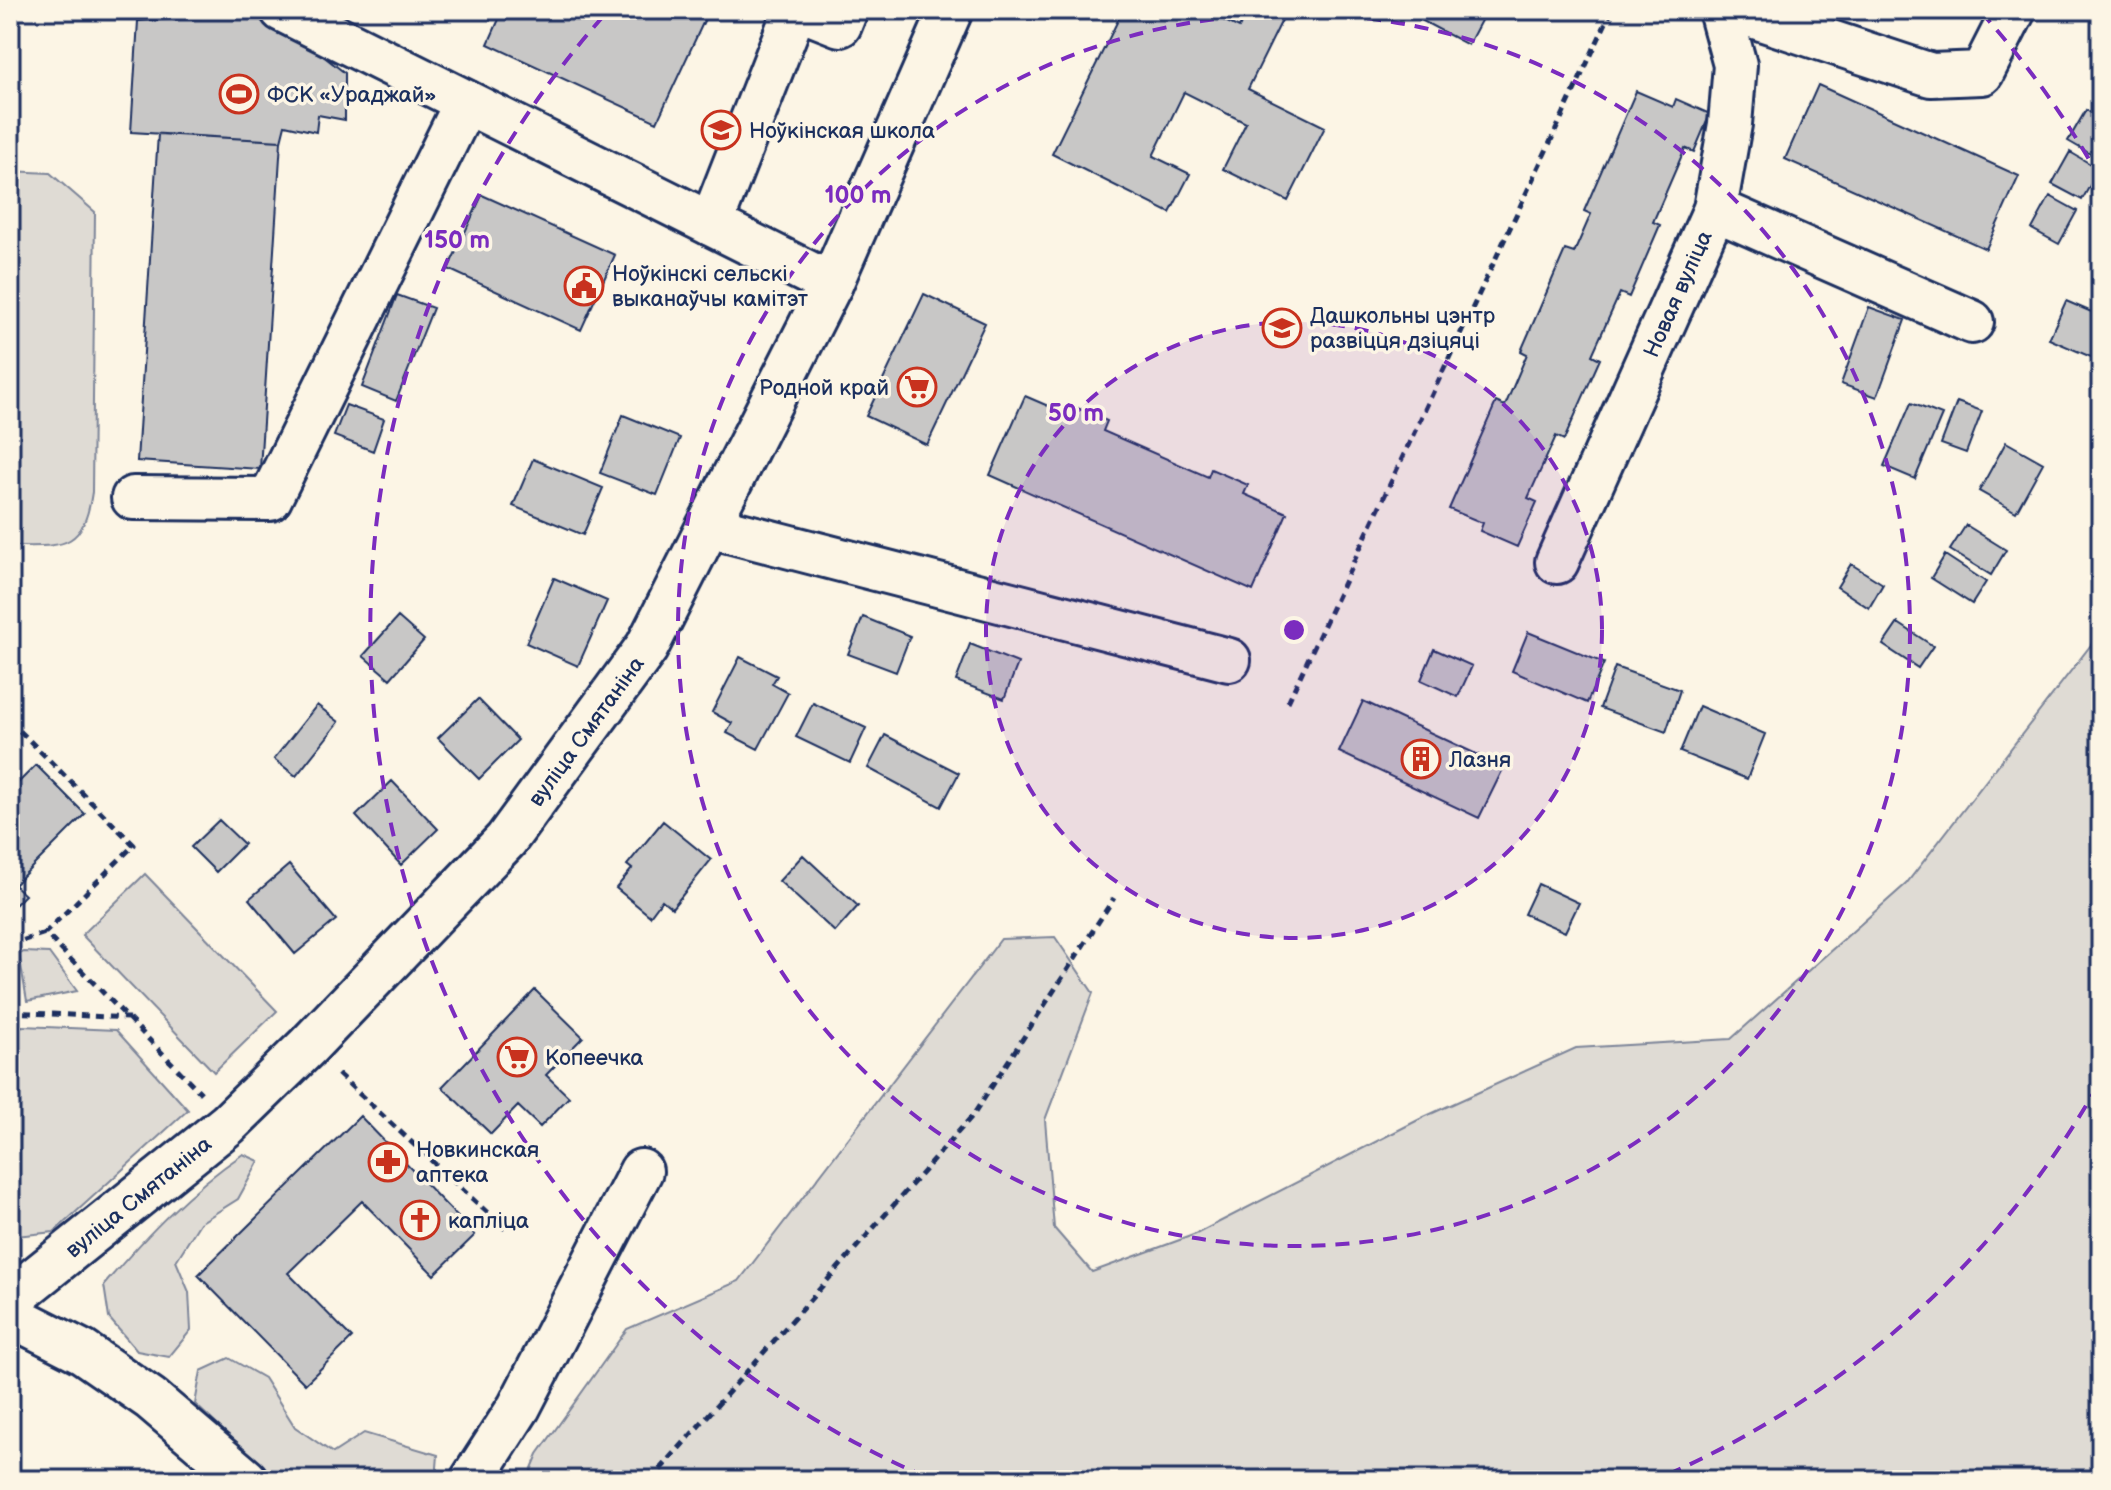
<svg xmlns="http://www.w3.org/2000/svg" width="2111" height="1490" font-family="'Balsamiq Sans',sans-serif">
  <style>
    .green { fill: #dfdbd4; stroke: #7d8599; stroke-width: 2 }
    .building { fill: #c8c7c6; stroke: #1b2f5e; stroke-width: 2 }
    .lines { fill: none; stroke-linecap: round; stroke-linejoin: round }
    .minor-casing { stroke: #1b2f5e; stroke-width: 48 }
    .path { stroke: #1b2f5e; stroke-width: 5; stroke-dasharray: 8 6; stroke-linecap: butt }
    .minor { stroke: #fcf5e5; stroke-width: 42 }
    .ring { fill: none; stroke: #7b2cbf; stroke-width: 4; stroke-dasharray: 14 10 }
    .labels { text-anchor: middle; stroke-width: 7; stroke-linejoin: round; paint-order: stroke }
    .poi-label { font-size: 22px; fill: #1b2f5e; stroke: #fcf5e5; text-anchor: start }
    .street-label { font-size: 22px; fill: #1b2f5e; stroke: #fcf5e5 }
    .centre { fill: #7b2cbf; stroke: #fcf5e5; stroke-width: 4 }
    .ring-label { font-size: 24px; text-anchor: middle; font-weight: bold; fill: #7b2cbf; stroke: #fcf5e5; stroke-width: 7; stroke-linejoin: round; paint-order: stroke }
  </style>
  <rect width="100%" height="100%" fill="#fcf5e5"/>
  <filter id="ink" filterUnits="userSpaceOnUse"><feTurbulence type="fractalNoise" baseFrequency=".0125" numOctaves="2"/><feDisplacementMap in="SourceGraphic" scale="16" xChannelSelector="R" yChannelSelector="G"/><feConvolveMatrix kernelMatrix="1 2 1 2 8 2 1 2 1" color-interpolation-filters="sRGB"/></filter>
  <g filter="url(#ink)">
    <!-- green -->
    <path class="green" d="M10,171L50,173L95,212L92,492C83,552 61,546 10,546Z
      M2101,632V1480H527L538,1454L627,1329L739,1281L1001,939L1055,937L1093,993L1045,1120L1054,1228L1092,1272L1196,1234L1424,1117L1576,1048L1731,1039L1906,884Z
      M145,874L277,1011L214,1072L82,935Z
      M24,952L49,953L77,991L27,1001L19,954Z
      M22,1026L116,1030L188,1110L54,1232L16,1236L10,1230V1036Z
      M243,1154L259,1161L238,1199L200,1223L176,1261L189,1292L191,1330L169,1357L137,1351L109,1318L104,1285C146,1236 189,1190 243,1154Z
      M229,1358L264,1378L295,1427L333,1453L364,1433L438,1455L436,1480H268L228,1435L195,1404L201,1371Z"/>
    <!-- building -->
    <path class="building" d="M503,10H709L657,122L488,44Z
      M1123,10H1203L1239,28L1248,10H1287L1248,89L1325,127L1288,201L1223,169L1246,123L1184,92L1153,156L1190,174L1170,213L1052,154Z
      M1423,10H1479L1485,13L1468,45L1419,19Z
      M268,13L345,73V120L318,115L316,132L285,125L281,141L131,132L138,21Z
      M1818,85L2019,176L1986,249L1785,159Z
      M1636,91L1673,107L1676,99L1710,114L1694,152L1685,148L1653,222L1660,225L1629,297L1620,293L1592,355L1600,359L1564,440L1556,436L1528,498L1537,502L1517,547L1480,531L1483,523L1449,509L1496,402L1505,406L1527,354L1521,351L1565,250L1574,253L1591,214L1584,211Z
      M2086,110L2101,119V160L2068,141Z
      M158,134L281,141L260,469L137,461Z
      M2070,152L2099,169L2082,200L2052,184Z
      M482,195L615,255L581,330L448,269Z
      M2050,196L2077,211L2059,244L2032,229Z
      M924,294L985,323L927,445L866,416Z
      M397,295L433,308L396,401L362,387Z
      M2066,301L2101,316V353L2098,360L2049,339Z
      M1869,307L1905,320L1877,397L1841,384Z
      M1025,396L1069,415L1073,406L1107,421L1103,431L1208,477L1211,469L1248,485L1244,494L1287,513L1253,591L990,475Z
      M1957,402L1982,411L1966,453L1941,444Z
      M1911,403L1942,415L1915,479L1884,466Z
      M346,405L384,419L373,451L334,436Z
      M623,415L680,438L657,495L600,473Z
      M2006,442L2043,463L2016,512L1979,491Z
      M533,459L603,488L583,535L513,506Z
      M1966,525L2006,550L1991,575L1950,550Z
      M1945,555L1986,582L1972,604L1931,578Z
      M1851,564L1883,584L1869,608L1837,587Z
      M554,578L607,601L578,666L526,643Z
      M398,617L424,640L390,679L363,656Z
      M863,617L910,636L896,672L848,654Z
      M1898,623L1933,646L1918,668L1883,645Z
      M1528,632L1604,663L1587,703L1512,671Z
      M970,644L1018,663L1004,699L956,681Z
      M1434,649L1472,666L1458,697L1421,680Z
      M740,657L777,676L772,684L788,693L758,749L727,733L732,723L712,712Z
      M1615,667L1680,690L1666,732L1600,708Z
      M478,699L518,740L479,779L438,738Z
      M1363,701L1504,767L1479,818L1339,752Z
      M813,703L866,728L850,763L796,737Z
      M317,705L339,722L296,776L274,759Z
      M1699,706L1765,734L1747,779L1680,752Z
      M885,735L959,773L941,807L868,768Z
      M36,765L85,814L10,889V791Z
      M392,781L438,829L401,865L356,816Z
      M219,820L244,844L216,872L191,847Z
      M663,821L711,860L672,908L662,900L650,916L616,888L632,869L627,865Z
      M803,855L858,906L835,932L779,881Z
      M289,865L336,920L295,954L249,899Z
      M1538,884L1579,903L1565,932L1524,914Z
      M14,885L25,895L10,910V889Z
      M535,990L583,1037L546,1075L569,1097L540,1127L518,1106L491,1134L442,1087Z
      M360,1116L475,1235L434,1275L362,1201L288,1273L352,1338L305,1384L198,1275Z"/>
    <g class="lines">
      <!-- minor casing -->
      <g class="minor-casing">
        <g id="minor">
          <path d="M282,10L831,284"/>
          <path d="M802,10L840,25L846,10"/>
          <path d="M1734,10L1931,75L1982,73L2014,10"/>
          <path d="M1715,209L1972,322"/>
          <path d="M711,224L795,10"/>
          <path d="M133,498L270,499L466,102"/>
          <path d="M709,526L1229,660"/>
          <path id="s1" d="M1557,562L1715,209L1730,124L1735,65L1720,10"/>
          <path id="s2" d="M10,1299L228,1124L308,1046L506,840L647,647L831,284L951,10"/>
          <path d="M10,1315L83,1352L151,1399L246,1480"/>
          <path d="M472,1480L519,1407L641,1171"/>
        </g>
      </g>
      <!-- path -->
      <path class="path" d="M1288,702L1612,10
        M10,721L134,845L45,933L201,1093
        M10,945L45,933
        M10,988V1003
        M10,1012L129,1018
        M338,1074L505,1229
        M651,1480L974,1114L1114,898"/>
      <!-- minor -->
      <use href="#minor" class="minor"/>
    </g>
  </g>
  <!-- distance rings -->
  <circle cx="1294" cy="630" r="308" fill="#7b2cbf" fill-opacity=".12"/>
  <g class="ring">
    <circle cx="1294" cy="630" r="308"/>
    <circle cx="1294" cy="630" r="616"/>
    <path d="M2098 1085A924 924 0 0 1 1662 1477M926 1477A924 924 0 0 1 607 12M1981 12A924 924 0 0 1 2098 175"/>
  </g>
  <!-- icons -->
  <defs>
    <g id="stadium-ring" transform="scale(2)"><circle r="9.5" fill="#fcf5e5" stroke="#c8321e" stroke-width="1.5"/><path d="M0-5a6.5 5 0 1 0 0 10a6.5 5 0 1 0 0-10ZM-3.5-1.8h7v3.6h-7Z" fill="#c8321e"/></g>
    <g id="school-ring" transform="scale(2)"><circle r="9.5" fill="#fcf5e5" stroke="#c8321e" stroke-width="1.5"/><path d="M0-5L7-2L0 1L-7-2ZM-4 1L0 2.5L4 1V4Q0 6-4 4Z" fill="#c8321e"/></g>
    <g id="civic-ring" transform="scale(2)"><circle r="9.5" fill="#fcf5e5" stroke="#c8321e" stroke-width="1.5"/><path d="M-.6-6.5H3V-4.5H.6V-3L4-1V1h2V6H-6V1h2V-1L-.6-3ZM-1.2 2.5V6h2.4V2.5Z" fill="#c8321e"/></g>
    <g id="supermarket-ring" transform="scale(2)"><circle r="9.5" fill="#fcf5e5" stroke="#c8321e" stroke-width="1.5"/><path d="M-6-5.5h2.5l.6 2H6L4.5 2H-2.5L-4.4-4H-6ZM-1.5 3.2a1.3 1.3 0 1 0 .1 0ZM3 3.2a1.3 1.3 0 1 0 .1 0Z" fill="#c8321e"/></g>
    <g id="building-ring" transform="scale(2)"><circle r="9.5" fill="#fcf5e5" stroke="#c8321e" stroke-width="1.5"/><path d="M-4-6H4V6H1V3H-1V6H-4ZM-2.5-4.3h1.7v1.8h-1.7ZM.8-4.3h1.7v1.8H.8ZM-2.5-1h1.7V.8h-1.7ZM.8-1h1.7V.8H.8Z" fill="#c8321e"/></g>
    <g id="pharmacy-ring" transform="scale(2)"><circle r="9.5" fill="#fcf5e5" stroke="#c8321e" stroke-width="1.5"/><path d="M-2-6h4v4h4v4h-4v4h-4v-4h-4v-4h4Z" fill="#c8321e"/></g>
    <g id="church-ring" transform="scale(2)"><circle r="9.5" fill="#fcf5e5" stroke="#c8321e" stroke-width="1.5"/><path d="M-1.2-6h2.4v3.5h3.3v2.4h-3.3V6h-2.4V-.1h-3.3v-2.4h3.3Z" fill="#c8321e"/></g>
  </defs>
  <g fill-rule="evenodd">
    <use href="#stadium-ring" x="239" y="94"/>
    <use href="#school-ring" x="721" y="130"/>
    <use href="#civic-ring" x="584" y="286"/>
    <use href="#school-ring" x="1282" y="328"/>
    <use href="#supermarket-ring" x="917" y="387"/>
    <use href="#building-ring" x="1421" y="759"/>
    <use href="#supermarket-ring" x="517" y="1057"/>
    <use href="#pharmacy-ring" x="388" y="1162"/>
    <use href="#church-ring" x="420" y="1220"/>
  </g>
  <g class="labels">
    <!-- poi labels -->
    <g class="poi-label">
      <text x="267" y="102">ФСК «Ураджай»</text>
      <text x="749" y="138">Ноўкінская школа</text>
      <text x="612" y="281">Ноўкінскі сельскі<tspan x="612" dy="25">выканаўчы камітэт</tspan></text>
      <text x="1310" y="323">Дашкольны цэнтр<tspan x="1310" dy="25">развіцця дзіцяці</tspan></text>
      <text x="889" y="395" text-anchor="end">Родной край</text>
      <text x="1449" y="767">Лазня</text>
      <text x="545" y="1065">Копеечка</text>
      <text x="416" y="1157">Новкинская<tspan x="416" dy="25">аптека</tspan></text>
      <text x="448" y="1228">капліца</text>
    </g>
    <!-- street labels -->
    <g class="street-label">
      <text dy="8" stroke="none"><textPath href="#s1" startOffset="294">Новая вуліца</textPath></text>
      <text dy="8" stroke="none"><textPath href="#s2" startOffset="812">вуліца Смятаніна</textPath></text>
      <text dy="8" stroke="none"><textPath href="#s2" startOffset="164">вуліца Смятаніна</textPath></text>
    </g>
  </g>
  <circle cx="1294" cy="630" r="12" class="centre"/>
  <g class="ring-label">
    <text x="858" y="203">100 m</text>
    <text x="457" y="248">150 m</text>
    <text x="1076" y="421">50 m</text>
  </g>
  <!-- margin -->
  <rect width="2111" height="1490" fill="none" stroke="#fcf5e5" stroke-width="40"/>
  <rect x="20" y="20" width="2071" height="1450" fill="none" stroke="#1b2f5e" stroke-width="3" filter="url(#ink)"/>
</svg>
